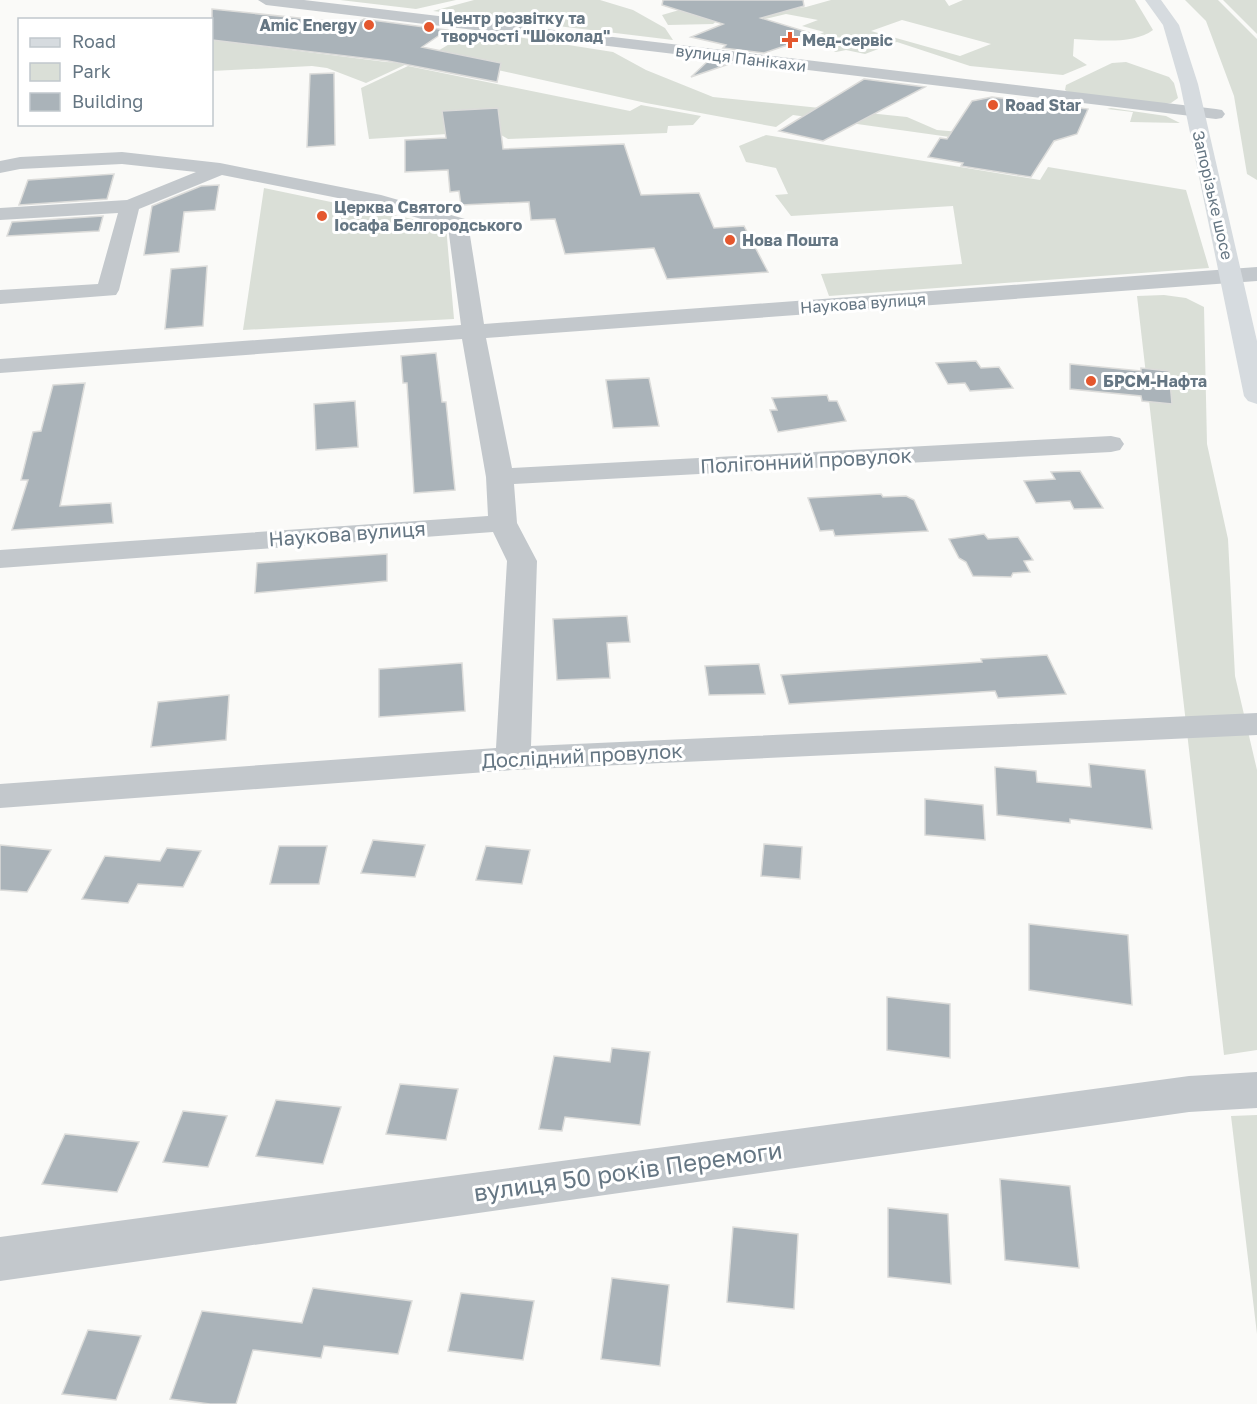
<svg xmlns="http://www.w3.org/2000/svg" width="1257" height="1404" font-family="'Golos Text',sans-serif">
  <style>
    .green { fill: #dadfd7; fill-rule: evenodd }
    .building { fill: #aab3b9; stroke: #dcdcda; stroke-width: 1.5 }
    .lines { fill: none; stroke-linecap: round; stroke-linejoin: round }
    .minor { fill: #c3c8cc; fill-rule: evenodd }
    .major { fill: #d6dbdf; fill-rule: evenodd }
    .poi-dot { fill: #e4572e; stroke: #fff; stroke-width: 2 }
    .labels { text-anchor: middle; stroke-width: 6; stroke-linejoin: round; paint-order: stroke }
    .far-poi-label { font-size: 16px; font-weight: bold; fill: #657683; stroke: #fff; text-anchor: start }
    .far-street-label { font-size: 16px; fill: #657683; stroke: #fff }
    .street-label { font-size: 20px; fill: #657683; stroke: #fff }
    .near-street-label { font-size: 24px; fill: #657683; stroke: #fff }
  </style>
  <rect width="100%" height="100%" fill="#fafaf8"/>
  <!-- green -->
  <path class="green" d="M340,0H456L416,9Z
    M474,0H600L633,10L665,28L673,40L433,11Z
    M714,0L785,9L806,7L831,0H945L949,6L963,0H1135L1153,30C1133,45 1097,40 1074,39L1073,56L1087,65L1063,75L970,66L897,42L865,54L846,50L836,52L808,40L824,32L802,26L818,20L786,14L761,20L727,12L713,24L668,25L662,15ZM902,20L991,44L960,56L871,31Z
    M1185,0H1218L1257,39V180L1247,174L1234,96L1206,21Z
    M1223,0H1257V34Z
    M473,30L613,52L646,70L713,97L907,117L937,130L960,132L1014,146L793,115L776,127L646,103L431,55Z
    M212,40L386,62L409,63L366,83L327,68L312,66L212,71Z
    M1126,62L1169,77L1174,83L1178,98L1171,103L1163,104L1068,92L1065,90L1066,85L1112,63Z
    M408,66L630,111L641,105L701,116L693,125L668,126L667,133L508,139L494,131L369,139L361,88Z
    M1111,108L1166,116L1180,123L1130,122L1133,112L1107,109Z
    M766,135L1040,180L1048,167L1186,190L1209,268L829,296L821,274L962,264L953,206L791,216L775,195L788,194L776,168L746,162L739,146Z
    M264,188L446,226L454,319L243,330Z
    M1164,295L1186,298L1204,307L1207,444L1228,539L1235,676L1257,770V1050L1224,1055L1137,296Z
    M1257,1115V1334L1231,1116Z"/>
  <!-- building -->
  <path class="building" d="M663,0H803L804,6L761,18L817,35L764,53L723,48L726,45L691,37L723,24L662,5Z
    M212,9L356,24L364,19L447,30L422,47L501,63L497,82L388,61L212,40Z
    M709,60L732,63L691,77Z
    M334,73L335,145L307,147L310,74Z
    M864,79L925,87L823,141L779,131Z
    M992,97L1088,109L1077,134L1054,141L1031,177L961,166L963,163L928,157L940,138L947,139L972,101Z
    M498,108L503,149L624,144L641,195L699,193L714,228L744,226L768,272L667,279L654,248L565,254L555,219L531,220L529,202L461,205L459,191L450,192L448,170L405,172V140L446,138L442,111Z
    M114,174L107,199L19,205L28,180Z
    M219,185L215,210L184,212L179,252L144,255L152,206L201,186Z
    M103,216L99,231L7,236L12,222Z
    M207,266L203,326L165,329L171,269Z
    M436,353L442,402H446L455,490L414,493L407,383H403L401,356Z
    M976,361L981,368L999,367L1013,388L970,391L965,383L948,384L936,363Z
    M1070,364L1141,371V368L1169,371L1172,404L1142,401L1141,396L1070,389Z
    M649,378L659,426L613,428L606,380Z
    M85,383L60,506L111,503L113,523L12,530L28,480H21L33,432L41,431L53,385Z
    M827,395L829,401H837L846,421L778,432L770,410H777L772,398Z
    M355,401L358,447L316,450L314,404Z
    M1080,471L1103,508L1074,509L1070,501L1036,503L1024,481L1055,479L1051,472Z
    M881,494L883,497L906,496L914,500L928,531L835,536L833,530L820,531L808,498Z
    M984,534L988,539L1018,537L1033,560L1024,561L1030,572L1013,573L1011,577L973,576L966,562L959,558L949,539Z
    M387,554V581L255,593L257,563Z
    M627,616L630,642L607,643L610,678L557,680L553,619Z
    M1047,655L1066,694L998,698L995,691L789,704L781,675L982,662L981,659Z
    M462,663L465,711L379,717V669Z
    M759,664L765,694L709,695L705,666Z
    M229,695L226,740L151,747L158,702Z
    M1089,764L1145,770L1152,829L1070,819V823L997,815L995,767L1036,771L1037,782L1091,787Z
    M925,799L983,805L985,840L925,835Z
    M373,840L425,845L415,877L361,873Z
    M764,844L802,847L800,879L761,876Z
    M0,845L51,850L27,892L0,890Z
    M279,846H327L319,884H270Z
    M486,846L530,850L522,884L476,880Z
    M167,848L201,851L183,887L138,884L128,903L82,899L105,856L160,861Z
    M1029,924L1128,935L1132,1005L1029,990Z
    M887,997L950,1004V1058L887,1050Z
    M612,1048L650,1052L640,1125L565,1117L562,1131L539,1129L554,1056L610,1062Z
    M400,1084L458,1089L446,1140L386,1134Z
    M276,1100L341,1107L323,1164L256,1156Z
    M183,1111L227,1116L208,1167L163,1162Z
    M65,1134L139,1142L117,1192L42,1184Z
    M1000,1179L1070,1186L1079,1268L1005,1260Z
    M888,1208L948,1214L951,1284L888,1277Z
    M733,1227L798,1234L794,1309L727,1302Z
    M612,1278L669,1285L660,1366L601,1359Z
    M313,1288L412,1301L398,1354L324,1346L321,1358L253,1350L236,1404H210L170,1399L202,1311L302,1323Z
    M461,1293L534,1301L523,1360L448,1351Z
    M88,1330L141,1336L116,1400L62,1394Z"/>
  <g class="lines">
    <!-- minor -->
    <path class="minor" d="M258,0H304L1216,109L1222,110L1225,114L1222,118L1216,119L266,5Z
      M122,152L220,163L381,195L465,219L468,223L484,324L1257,267V281L486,338L512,468L1111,436L1120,438L1124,444L1120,450L1111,452L514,484L517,523L537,561L531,746L1257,713V735L513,770L0,808V784L496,748L507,561L493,532L0,568V550L488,516L486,477L462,339L0,373V359L461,325L448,227L378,206L222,175L139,209L119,290L116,295L0,304V290L98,284L118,213L0,220V208L127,200L196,172L122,164L20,169L0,173V161L20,157Z
      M1257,1072V1108L1189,1112L0,1281V1237L1189,1076Z"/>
    <!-- major -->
    <path class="major" d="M1145,0H1161L1179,25L1198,84L1257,341V404L1248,401L1244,396L1180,84L1163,25Z"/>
  </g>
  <!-- markers -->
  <g class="poi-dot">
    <circle cx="369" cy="25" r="6"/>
    <circle cx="429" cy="27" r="6"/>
    <path d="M787 31h6v6h6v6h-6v6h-6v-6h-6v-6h6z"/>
    <circle cx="993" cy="105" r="6"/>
    <circle cx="322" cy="216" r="6"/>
    <circle cx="730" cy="240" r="6"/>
    <circle cx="1091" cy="381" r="6"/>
  </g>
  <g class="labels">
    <!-- far-poi labels -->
    <g class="far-poi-label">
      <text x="441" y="24">Центр розвітку та<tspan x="441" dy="18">творчості "Шоколад"</tspan></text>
      <text x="357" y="31" text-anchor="end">Amic Energy</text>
      <text x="802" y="46">Мед-сервіс</text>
      <text x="1005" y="111">Road Star</text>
      <text x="334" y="213">Церква Святого<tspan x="334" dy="18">Іосафа Белгородського</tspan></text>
      <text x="742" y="246">Нова Пошта</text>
      <text x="1103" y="387">БРСМ-Нафта</text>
    </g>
    <!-- far-street labels -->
    <g class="far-street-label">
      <text transform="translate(741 58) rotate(7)" y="6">вулиця Панікахи</text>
      <text transform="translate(1213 195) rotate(77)" y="6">Запорізьке шосе</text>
      <text transform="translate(863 303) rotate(-4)" y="6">Наукова вулиця</text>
    </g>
    <!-- street labels -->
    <g class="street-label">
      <text transform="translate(806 461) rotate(-3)" y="7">Полігонний провулок</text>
      <text transform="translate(347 534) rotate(-4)" y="7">Наукова вулиця</text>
      <text transform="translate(582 756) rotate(-3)" y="7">Дослідний провулок</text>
    </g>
    <!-- near-street labels -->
    <g class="near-street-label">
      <text transform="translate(628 1172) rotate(-8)" y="8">вулиця 50 років Перемоги</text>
    </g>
  </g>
  <!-- legend -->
  <rect x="18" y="18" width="195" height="108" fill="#ffffff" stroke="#c1c8cd" stroke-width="1.5"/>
  <rect x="30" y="38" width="30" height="9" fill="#d6dbdf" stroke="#c1c8cd" stroke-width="1.5"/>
  <text x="72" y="48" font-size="18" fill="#657683">Road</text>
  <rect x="30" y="63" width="30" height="18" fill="#dadfd7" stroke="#c1c8cd" stroke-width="1.5"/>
  <text x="72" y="78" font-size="18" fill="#657683">Park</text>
  <rect x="30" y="93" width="30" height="18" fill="#aab3b9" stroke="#c1c8cd" stroke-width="1.5"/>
  <text x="72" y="108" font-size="18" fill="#657683">Building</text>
</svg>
